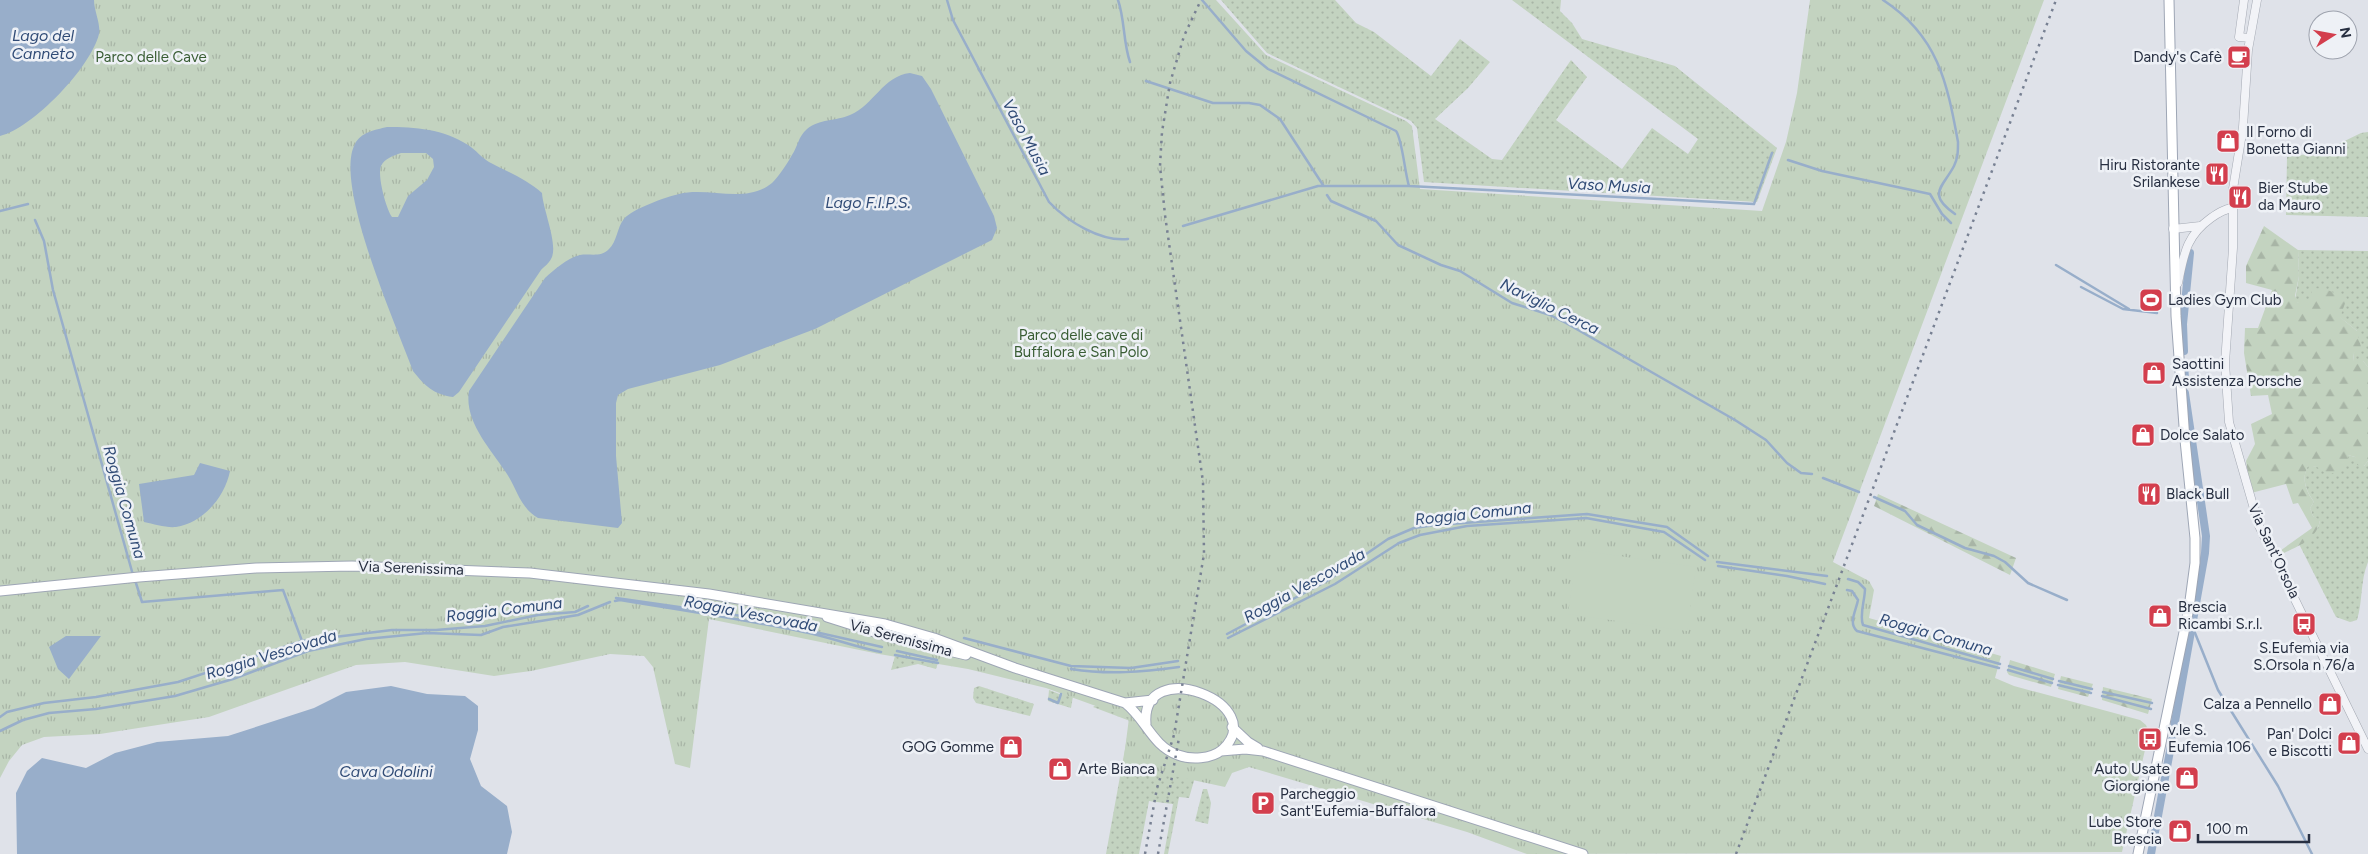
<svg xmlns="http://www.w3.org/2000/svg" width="2368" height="854" font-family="Figtree,sans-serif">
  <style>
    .grass { fill: url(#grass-dots) }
    .forest { fill: url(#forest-firs) }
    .park { fill: url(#park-tufts) }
    .pitch { fill: #c3d3c0 }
    .water { fill: #98aeca; fill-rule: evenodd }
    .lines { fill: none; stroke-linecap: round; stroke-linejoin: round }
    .stream { stroke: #98aeca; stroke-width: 2.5 }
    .canal { stroke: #98aeca; stroke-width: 8 }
    .minor-casing { stroke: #a4a9b3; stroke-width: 9 }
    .major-casing { stroke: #9ea6b5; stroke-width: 11 }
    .minor { stroke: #f2f3f7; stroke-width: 8 }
    .major { stroke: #fff; stroke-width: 9 }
    .rail { stroke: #788193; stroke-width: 2.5; stroke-dasharray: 2.5 5; stroke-linecap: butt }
    .labels { text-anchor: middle; stroke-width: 5; stroke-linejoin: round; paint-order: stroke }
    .park-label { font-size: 15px; fill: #395d34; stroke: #eef1f6 }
    .poi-label { font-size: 15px; fill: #272f41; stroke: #eef1f6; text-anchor: start }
    .street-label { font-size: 15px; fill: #272f41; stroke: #eef1f6 }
    .water-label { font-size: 16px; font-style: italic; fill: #304b76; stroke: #eef1f6 }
  </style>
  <defs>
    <pattern id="grass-dots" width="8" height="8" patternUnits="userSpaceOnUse" patternTransform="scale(1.25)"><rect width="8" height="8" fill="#c3d3c0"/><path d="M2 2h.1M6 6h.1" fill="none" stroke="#a8b5a6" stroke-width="1.8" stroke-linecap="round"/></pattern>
    <pattern id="forest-firs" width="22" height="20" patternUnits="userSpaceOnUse" patternTransform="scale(1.25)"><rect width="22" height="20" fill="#c3d3c0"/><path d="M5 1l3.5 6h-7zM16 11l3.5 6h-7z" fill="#a8b5a6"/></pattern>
    <pattern id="park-tufts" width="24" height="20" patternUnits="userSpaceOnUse" patternTransform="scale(1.25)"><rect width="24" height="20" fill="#c3d3c0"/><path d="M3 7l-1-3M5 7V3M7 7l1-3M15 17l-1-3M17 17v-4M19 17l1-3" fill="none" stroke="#a8b5a6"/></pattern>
  </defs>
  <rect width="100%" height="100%" fill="#dfe2e9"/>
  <!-- grass -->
  <path class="grass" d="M1221,0H1335L1356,23L1374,32L1431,76L1460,39L1490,62L1468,88L1435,119L1492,159L1502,160L1571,60L1587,77L1556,120L1622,169L1652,128L1688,154L1698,139L1512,0H1561L1560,11L1572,23L1582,39L1675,66L1777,148L1757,202L1424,182L1417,128L1411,121L1267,53Z
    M2368,132V217L2286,215L2287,157L2322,152L2361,133Z
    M2298,250L2368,251V367L2363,361H2353L2357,331C2344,320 2315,296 2298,303L2295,300L2299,276Z
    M2348,455L2355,457L2364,466L2368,461V562C2360,581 2363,601 2357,620L2350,622L2336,617L2299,544L2318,528L2320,521L2313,516L2310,508L2314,502C2306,491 2301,479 2308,465L2317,467Z
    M897,649L939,659L936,669L918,664L891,670Z
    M979,686L1034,704L1030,716L976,703L973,698L974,688Z
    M1049,690L1062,695L1064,691L1073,696L1071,708L1048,701Z
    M1099,703L1126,712L1196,774L1189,798L1179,797L1168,854H1164L1173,804L1149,801L1139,854H1106L1130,721L1093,707Z
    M1203,789H1207L1211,803L1208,824L1195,821Z"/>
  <!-- forest -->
  <path class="forest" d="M2264,226L2298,250L2299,276L2295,296L2298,303L2303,297L2309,301L2313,288L2325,289L2347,298L2340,317L2357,331L2361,347L2354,353L2353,361H2363L2368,367V461L2364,466L2357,465L2355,457L2348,455L2347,465L2339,472L2327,474L2317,467L2308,466C2301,479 2306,491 2314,502L2310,508L2313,516L2320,520C2317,541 2295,547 2278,556L2277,553L2312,528L2298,503L2293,504L2286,484L2251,493L2246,461L2255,444L2251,424L2272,414L2268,395L2251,396L2244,353L2245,328H2258L2272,290L2246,283V266Z
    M1878,494L2016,558L2010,575L1874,506Z
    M2010,660L2055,674L2051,687L2009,675L2007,672Z
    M2061,676L2093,684L2088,697L2058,689Z
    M2103,687L2152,699L2148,714L2102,700Z"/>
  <!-- park -->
  <path class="park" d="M0,0H1216L1266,55L1406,121L1412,126L1420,189L1762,211L1786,142L1797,93L1810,0H2044L1833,562L1869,581L1874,590L1869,618L2001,656L1995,678L2014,686L2140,720L2146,725L2149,732L2122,852L1527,854L1467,832L1249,767L1232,773L1225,787L1123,765L1129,718L1046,688L968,669L879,654L709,619L690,768L675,764L653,667L644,656L610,654L531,671L494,676L405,662L356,665L209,717L100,734L44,737L22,745L9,761L0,778Z"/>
  <!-- pitch -->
  <path class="pitch" d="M1577,550L1696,567L1687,631L1568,614Z"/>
  <!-- water -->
  <path class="water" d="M0,0H94C94,11 101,24 99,34C91,67 33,128 0,136Z
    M910,73L922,76L931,89L994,216L997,228L992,240L815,329L720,365L628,389L618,395L616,403V456L622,523L618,528L538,518C519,507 517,488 505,471C490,448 464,421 469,391L545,278C554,270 567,258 580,255C590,253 600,258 609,249C617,242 617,227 624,219C632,209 666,197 679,194C708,186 745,205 772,183C779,176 787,164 792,155C798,146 798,137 807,129C819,119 836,121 850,115C874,105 883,76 910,73Z
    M387,127C415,127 444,129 468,145C476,150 482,158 489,162C508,172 526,179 542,193C543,210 559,246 551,259C549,263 544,267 541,270L459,392L453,397C433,394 425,386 413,371C397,327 333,184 355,144C361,132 375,130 387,127ZM401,153H426L433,159L434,167L427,180L408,196L398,217H392C386,209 377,175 381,166C385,158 393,156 401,153Z
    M200,463L230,471C225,497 203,523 176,527C166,528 154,524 144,522L139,484L194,475Z
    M66,636H101L69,679L58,669L49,647Z
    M391,686L427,694L465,696L478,706V730L470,759L481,786L507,806L512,832L507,854H17L16,793L27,771L42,758L86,768L115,753L157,742L228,736L314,708L346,692Z"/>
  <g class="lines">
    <!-- stream -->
    <path class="stream" d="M947,0L953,20L1049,202C1068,222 1101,242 1128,239
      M1118,0C1125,20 1123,42 1130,62
      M1202,0L1246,51L1268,69L1396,131C1402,138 1405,174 1409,186L1754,204L1772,153
      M1883,0C1938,36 1947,82 1958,142C1958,151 1958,158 1954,166C1943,187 1926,194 1955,214
      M1146,81L1213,103H1249L1260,105L1280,119L1323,185
      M1788,160L1822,171L1930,194L1942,214L1951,223
      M1327,195L1331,201L1376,221L1398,245L1441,265L1460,271L1512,303L1550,315L1566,323L1735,420L1766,440L1787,463L1801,473L1812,474
      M0,211L28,204
      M35,220L44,241L53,290L133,575
      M1183,226L1318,186H1409
      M2056,265L2129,309
      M2081,287L2123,309L2157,313
      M1823,478L1859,492
      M1874,497L1905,511L1917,525L1965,548L1994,556L2005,562L2028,583L2067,600
      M1717,562L1827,576
      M1718,566L1787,576L1825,584
      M1848,579L1858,582L1865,589C1865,600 1859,615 1863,625L2000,664
      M135,580L142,602L283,590L302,641
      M1847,590L1852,591L1858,600C1856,611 1848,623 1857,631L1999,668
      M616,598L749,617L882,647
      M615,601L620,600C681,610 743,619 804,632C830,637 855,647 881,652
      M2193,628L2218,690L2278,786L2312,854
      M1227,634L1327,581L1388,539L1414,528L1435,525L1587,514L1667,527L1708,556
      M964,638L1071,666L1131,668L1178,661
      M1228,638L1335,584L1399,543L1420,535L1467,526L1586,518L1664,532L1705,560
      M897,651L937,660
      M895,655L938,663
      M2009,666L2053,679
      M1071,669C1109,675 1142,672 1179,667
      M2008,670L2052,683
      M2059,681L2092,689
      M2058,685L2091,693
      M2103,692L2152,703
      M2102,696L2151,709
      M1049,699L1058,703L1061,694
      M0,717L7,712L44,703L96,697L178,682L302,641L392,630H436L485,626L538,615L575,612L588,606
      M0,731L23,720L49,713L96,709L175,696L233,679L308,651L366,639L427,633L481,635L503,627L578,615L610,602"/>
    <!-- canal -->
    <path class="canal" d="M2184,351L2183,324L2190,253
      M2184,363L2185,379
      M2174,727L2205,553L2206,536L2185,393
      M2151,854L2172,740"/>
    <!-- minor casing -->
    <g class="minor-casing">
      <path id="minor" d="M2244,0L2239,37L2250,38
        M2257,0L2248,50L2243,127L2233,189V248L2225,363L2229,422L2259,526L2368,749
        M2173,229L2200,226
        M2178,283C2184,254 2186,236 2211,218C2218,213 2224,209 2233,208"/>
    </g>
    <!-- major casing -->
    <g class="major-casing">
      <path id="major" d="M0,591L139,577L256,568L352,566L530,573L709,594L885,624L934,638L1015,668L1125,703L1153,700
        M827,617L890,637L966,655
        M1125,703C1146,719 1152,746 1178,755C1191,760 1211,759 1222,750C1273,704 1140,653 1146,724
        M1232,727L1248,742L1258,748
        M1221,751L1245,749L1263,751L1583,854
        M2138,854L2189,608L2195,563V538L2185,440L2176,316L2169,0"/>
    </g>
    <!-- minor -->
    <use href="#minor" class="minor"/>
    <!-- major -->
    <use href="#major" class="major"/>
    <!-- rail -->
    <path class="rail" d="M1145,854L1157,788L1174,735L1204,554L1203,482L1165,215L1160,166L1162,132L1170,83L1184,36L1201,0
      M1158,854L1179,738
      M1736,854L2056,0"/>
  </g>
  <!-- icons -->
  <defs>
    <g id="cafe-square" transform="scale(1.25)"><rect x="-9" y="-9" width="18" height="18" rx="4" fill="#d33e4d" stroke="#eef1f6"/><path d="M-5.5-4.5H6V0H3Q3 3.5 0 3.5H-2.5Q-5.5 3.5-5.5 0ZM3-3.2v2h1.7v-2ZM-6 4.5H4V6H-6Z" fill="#fff"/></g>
    <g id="shop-square" transform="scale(1.25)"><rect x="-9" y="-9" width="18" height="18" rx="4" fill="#d33e4d" stroke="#eef1f6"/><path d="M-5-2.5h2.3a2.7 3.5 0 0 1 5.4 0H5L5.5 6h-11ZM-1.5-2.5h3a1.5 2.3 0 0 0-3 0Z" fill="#fff"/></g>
    <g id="restaurant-square" transform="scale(1.25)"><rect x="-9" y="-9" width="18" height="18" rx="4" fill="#d33e4d" stroke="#eef1f6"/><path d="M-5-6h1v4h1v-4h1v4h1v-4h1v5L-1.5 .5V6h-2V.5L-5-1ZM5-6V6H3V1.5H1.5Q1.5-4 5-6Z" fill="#fff"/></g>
    <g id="stadium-square" transform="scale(1.25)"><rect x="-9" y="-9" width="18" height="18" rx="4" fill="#d33e4d" stroke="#eef1f6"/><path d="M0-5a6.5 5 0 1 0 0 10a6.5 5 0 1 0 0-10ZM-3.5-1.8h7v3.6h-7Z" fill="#fff"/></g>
    <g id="bus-square" transform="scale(1.25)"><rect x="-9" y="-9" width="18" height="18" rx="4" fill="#d33e4d" stroke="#eef1f6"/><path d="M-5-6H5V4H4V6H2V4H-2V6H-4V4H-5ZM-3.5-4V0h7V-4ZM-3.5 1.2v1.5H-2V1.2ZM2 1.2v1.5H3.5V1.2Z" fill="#fff"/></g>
    <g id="parking-square" transform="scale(1.25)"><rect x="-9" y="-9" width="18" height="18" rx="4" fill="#d33e4d" stroke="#eef1f6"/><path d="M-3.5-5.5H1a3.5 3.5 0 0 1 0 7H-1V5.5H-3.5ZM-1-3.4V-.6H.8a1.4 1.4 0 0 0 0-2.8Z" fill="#fff"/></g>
  </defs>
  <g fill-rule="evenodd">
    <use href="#cafe-square" x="2239" y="57"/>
    <use href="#shop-square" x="2228" y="141"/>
    <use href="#restaurant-square" x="2217" y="174"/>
    <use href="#restaurant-square" x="2240" y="197"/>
    <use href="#stadium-square" x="2151" y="300"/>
    <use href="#shop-square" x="2154" y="373"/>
    <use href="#shop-square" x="2143" y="435"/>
    <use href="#restaurant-square" x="2149" y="494"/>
    <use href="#shop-square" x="2160" y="616"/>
    <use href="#bus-square" x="2304" y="624"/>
    <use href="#shop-square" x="2330" y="704"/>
    <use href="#bus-square" x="2150" y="739"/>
    <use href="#shop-square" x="2349" y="743"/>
    <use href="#shop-square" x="1011" y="747"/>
    <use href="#shop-square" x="1060" y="769"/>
    <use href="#shop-square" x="2187" y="778"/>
    <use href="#parking-square" x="1263" y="803"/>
    <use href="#shop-square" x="2180" y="831"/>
  </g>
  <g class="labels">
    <!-- park labels -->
    <g class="park-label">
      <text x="151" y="62">Parco delle Cave</text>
      <text x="1081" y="340">Parco delle cave di<tspan x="1081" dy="17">Buffalora e San Polo</tspan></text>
    </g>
    <!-- poi labels -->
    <g class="poi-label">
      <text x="2222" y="62" text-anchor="end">Dandy's Cafè</text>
      <text x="2246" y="137">Il Forno di<tspan x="2246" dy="17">Bonetta Gianni</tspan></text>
      <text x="2200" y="170" text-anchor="end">Hiru Ristorante<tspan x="2200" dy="17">Srilankese</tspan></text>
      <text x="2258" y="193">Bier Stube<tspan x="2258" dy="17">da Mauro</tspan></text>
      <text x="2168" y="305">Ladies Gym Club</text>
      <text x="2172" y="369">Saottini<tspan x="2172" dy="17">Assistenza Porsche</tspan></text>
      <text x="2160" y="440">Dolce Salato</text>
      <text x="2166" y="499">Black Bull</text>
      <text x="2178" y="612">Brescia<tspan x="2178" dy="17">Ricambi S.r.l.</tspan></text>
      <text x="2304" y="653" text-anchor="middle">S.Eufemia via<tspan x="2304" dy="17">S.Orsola n 76/a</tspan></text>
      <text x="2312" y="709" text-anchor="end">Calza a Pennello</text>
      <text x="2168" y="735">v.le S.<tspan x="2168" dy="17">Eufemia 106</tspan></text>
      <text x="2332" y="739" text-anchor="end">Pan' Dolci<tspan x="2332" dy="17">e Biscotti</tspan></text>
      <text x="994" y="752" text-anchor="end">GOG Gomme</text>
      <text x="1078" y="774">Arte Bianca</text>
      <text x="2170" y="774" text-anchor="end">Auto Usate<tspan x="2170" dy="17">Giorgione</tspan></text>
      <text x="1280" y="799">Parcheggio<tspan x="1280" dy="17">Sant'Eufemia-Buffalora</tspan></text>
      <text x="2162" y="827" text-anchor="end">Lube Store<tspan x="2162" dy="17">Brescia</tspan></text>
    </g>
    <!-- street labels -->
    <g class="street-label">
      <text transform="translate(2274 551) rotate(65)" y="5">Via Sant'Orsola</text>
      <text transform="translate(411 568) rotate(2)" y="5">Via Serenissima</text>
      <text transform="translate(901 638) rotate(15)" y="5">Via Serenissima</text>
    </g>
    <!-- water labels -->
    <g class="water-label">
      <text x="43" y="41">Lago del<tspan x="43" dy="18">Canneto</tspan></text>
      <text transform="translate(1027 137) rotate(62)" y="6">Vaso Musia</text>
      <text transform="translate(1609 185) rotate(3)" y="6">Vaso Musia</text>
      <text x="868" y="208">Lago F.I.P.S.</text>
      <text transform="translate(1550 306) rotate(26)" y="6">Naviglio Cerca</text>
      <text transform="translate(125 502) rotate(74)" y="6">Roggia Comuna</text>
      <text transform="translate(1473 513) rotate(-6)" y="6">Roggia Comuna</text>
      <text transform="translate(1304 585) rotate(-29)" y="6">Roggia Vescovada</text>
      <text transform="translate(504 609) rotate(-7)" y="6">Roggia Comuna</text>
      <text transform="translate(751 613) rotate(11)" y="6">Roggia Vescovada</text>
      <text transform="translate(1936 634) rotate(16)" y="6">Roggia Comuna</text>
      <text transform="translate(271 654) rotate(-17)" y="6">Roggia Vescovada</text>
      <text x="386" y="777">Cava Odolini</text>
    </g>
  </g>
  <!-- north arrow -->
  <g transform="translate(2333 35) rotate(79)"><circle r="24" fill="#eef1f6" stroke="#9ea3ae"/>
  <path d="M0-4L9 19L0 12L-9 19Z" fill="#d33e4d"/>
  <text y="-8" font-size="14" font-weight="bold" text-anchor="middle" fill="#272f41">N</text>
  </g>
  <!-- scale -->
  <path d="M2198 834v8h111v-8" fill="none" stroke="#272f41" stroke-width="2.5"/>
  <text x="2206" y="834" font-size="15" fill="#272f41" stroke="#eef1f6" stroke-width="4" paint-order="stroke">100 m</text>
</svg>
